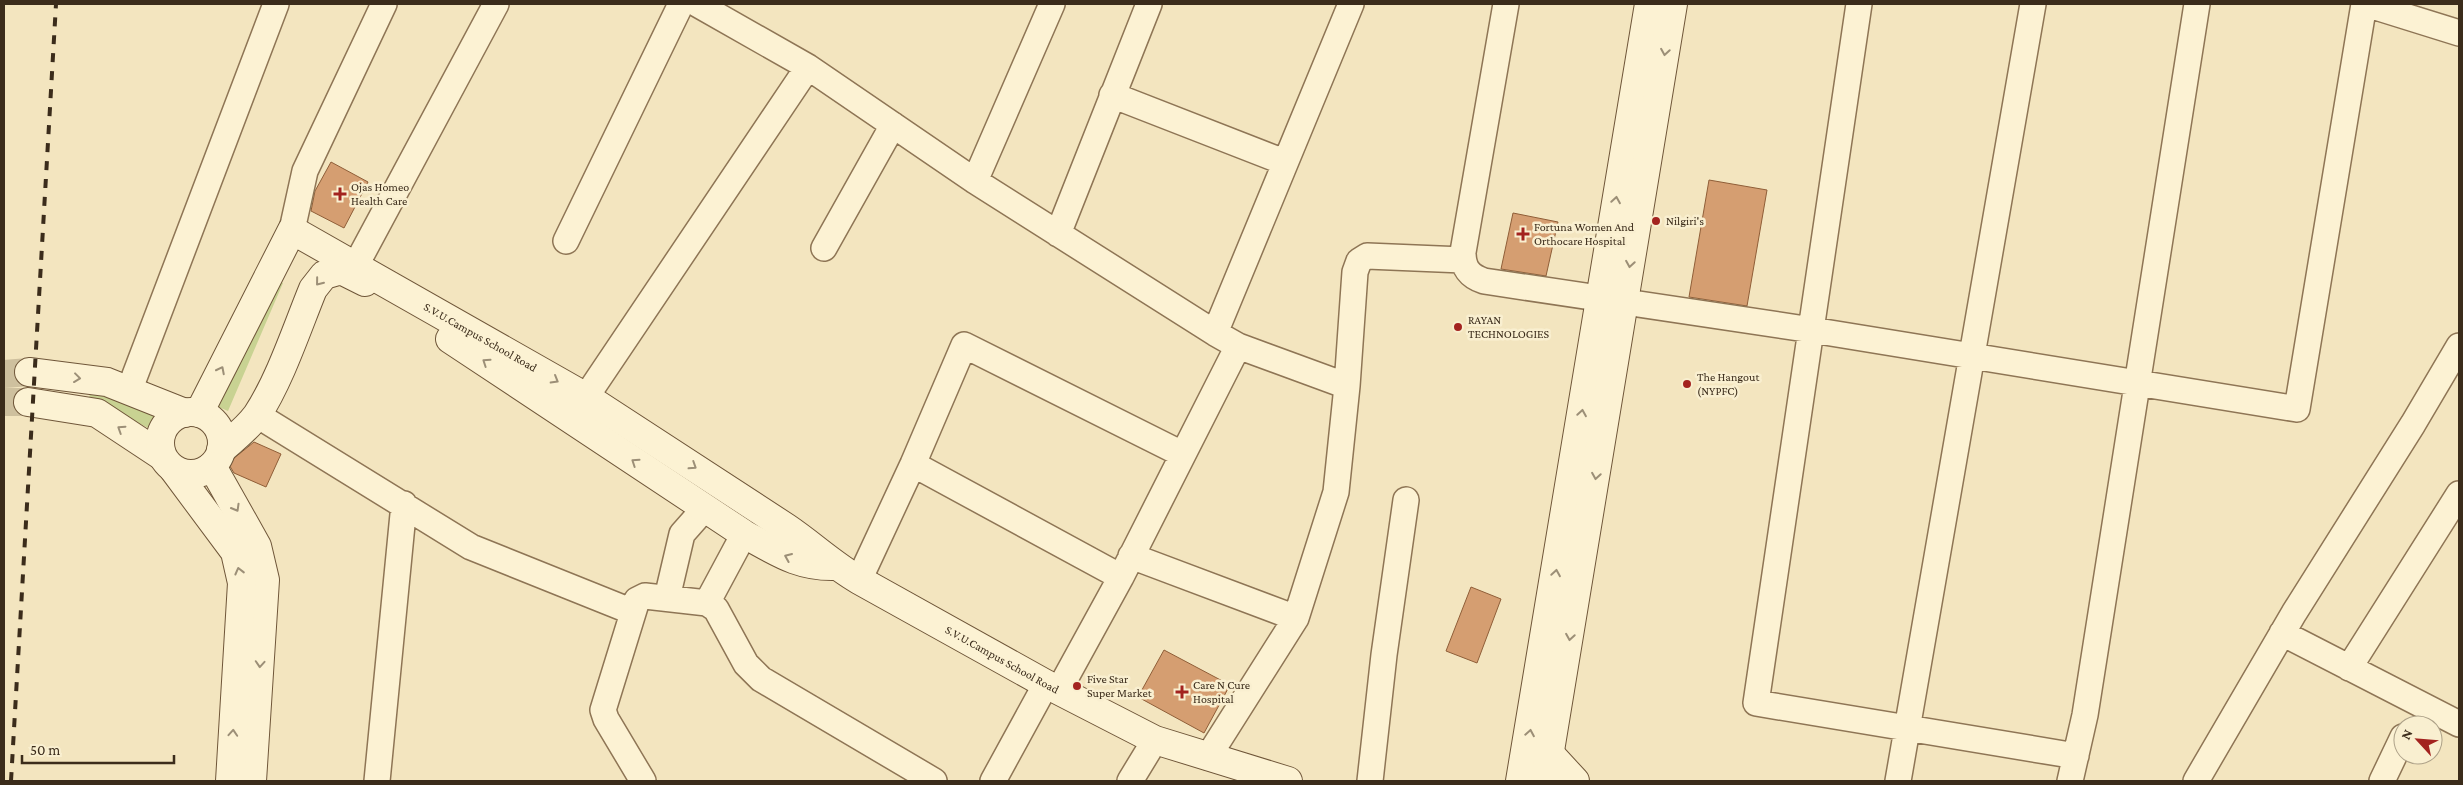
<svg xmlns="http://www.w3.org/2000/svg" width="2463" height="785" font-family="'Crimson Pro',serif">
  <style>
    .green { fill: #c8d292 }
    .building { fill: #d59e71; stroke: #8f5e38 }
    .lines { fill: none; stroke-linecap: round; stroke-linejoin: round }
    .secondary-tunnel { stroke: #cec09e; stroke-width: 28; stroke-dasharray: 28 14; stroke-linecap: butt }
    .street-casing { stroke: #8e7555; stroke-width: 28 }
    .secondary-casing { stroke: #6f5639; stroke-width: 30 }
    .street { stroke: #fcf2d3; stroke-width: 25 }
    .secondary { stroke: #fcf2d3; stroke-width: 28 }
    .rail { stroke: #3b2c1b; stroke-width: 4; stroke-dasharray: 9 9; stroke-linecap: butt }
    .oneway { stroke: #9c8f77 }
    .poi-dot { fill: #a3231f; stroke: #f9efd0; stroke-width: 2 }
    .labels { text-anchor: middle; stroke-width: 5; stroke-linejoin: round; paint-order: stroke }
    .poi-label { font-size: 12px; fill: #3b2c1b; stroke: #f9efd0; text-anchor: start }
    .street-label { font-size: 12px; fill: #3b2c1b; stroke: #f9efd0 }
  </style>
  <rect width="100%" height="100%" fill="#f3e5bf"/>
  <!-- green -->
  <path class="green" d="M271,278L283,283L228,411L216,406Z
    M92,390L161,413L152,430L89,397Z"/>
  <!-- building -->
  <path class="building" d="M331,162L368,182L344,228L311,211L315,191Z
    M1709,180L1767,190L1747,306L1689,297Z
    M1513,213L1558,222L1546,276L1501,269Z
    M254,442L281,454L266,487L234,473L228,463Z
    M1471,587L1501,599L1477,663L1446,651Z
    M1164,650L1230,685L1204,733L1138,697Z"/>
  <g class="lines">
    <!-- secondary-tunnel -->
    <path class="secondary-tunnel" d="M4,374L29,372
      M4,402H28"/>
    <!-- street casing -->
    <g class="street-casing">
      <path id="street" d="M697,4L808,67L975,181L1215,333L1238,346L1121,577L1059,690
        M1506,4L1463,252C1463,268 1469,276 1484,281L1812,330L2297,409L2364,4
        M1859,4L1756,703L2076,756
        M2366,4L2459,33
        M1112,95L1284,162
        M975,181L1052,4
        M292,230L305,171L384,4
        M1058,234L1149,4
        M566,241L681,4
        M824,248L893,125
        M356,265L496,4
        M1215,333L1351,4
        M1347,386L1355,272L1359,261L1367,256L1463,260
        M129,391L276,4
        M586,397L808,67
        M257,415L471,547L633,612
        M913,464L1121,577
        M1131,556L1296,618
        M859,580L913,464L964,345L1182,454
        M667,598L682,534L705,508
        M707,603L744,534
        M2282,633L2459,724
        M2349,668L2459,494
        M1208,757L1296,618L1336,492L1347,386L1238,346
        M377,781L404,504
        M643,781L606,719L603,710L637,600L645,596L707,603L716,609L746,664L761,679L934,781
        M993,781L1046,684
        M1130,781L1155,740
        M1370,781L1384,655L1406,500
        M1898,781L2033,4
        M2070,781L2085,715L2197,4
        M2196,781L2294,613L2413,424L2459,346
        M2382,781L2403,737"/>
    </g>
    <!-- secondary casing -->
    <g class="secondary-casing">
      <g id="secondary">
        <path d="M450,339L744,534C776,551 797,567 835,566"/>
        <path d="M29,372L107,382L185,413"/>
        <path d="M28,402L97,413L162,456"/>
        <circle cx="191" cy="443" r="31"/>
        <path id="s1" d="M199,413L292,230L586,397L787,528C812,545 833,565 859,580L1046,684L1155,740L1288,781"/>
        <path d="M221,450C233,439 247,429 257,415C280,380 297,328 313,289L324,275L341,270L365,282"/>
        <path d="M212,466L257,546L265,580L252,781"/>
        <path d="M174,470L235,552L242,583L230,781"/>
        <path d="M1551,755L1575,781"/>
        <path d="M1520,781L1649,4"/>
        <path d="M1545,781L1673,4"/>
      </g>
    </g>
    <!-- street -->
    <use href="#street" class="street"/>
    <!-- secondary -->
    <use href="#secondary" class="secondary"/>
    <!-- rail -->
    <path class="rail" d="M11,781L56,4"/>
  </g>
  <!-- one-way arrows -->
  <defs><path id="oneway-chevron" d="M-2-3.5L2.5 0L-2 3.5" fill="none" stroke-width="1.6" stroke-linecap="round" stroke-linejoin="round" transform="scale(1.25)"/></defs>
  <g class="oneway">
    <use href="#oneway-chevron" transform="translate(1665 52) rotate(99)"/>
    <use href="#oneway-chevron" transform="translate(1616 200) rotate(-81)"/>
    <use href="#oneway-chevron" transform="translate(1630 264) rotate(99)"/>
    <use href="#oneway-chevron" transform="translate(319 282) rotate(129)"/>
    <use href="#oneway-chevron" transform="translate(486 362) rotate(-146)"/>
    <use href="#oneway-chevron" transform="translate(221 370) rotate(-63)"/>
    <use href="#oneway-chevron" transform="translate(77 378) rotate(7)"/>
    <use href="#oneway-chevron" transform="translate(555 380) rotate(30)"/>
    <use href="#oneway-chevron" transform="translate(1582 413) rotate(-81)"/>
    <use href="#oneway-chevron" transform="translate(121 429) rotate(-147)"/>
    <use href="#oneway-chevron" transform="translate(635 462) rotate(-146)"/>
    <use href="#oneway-chevron" transform="translate(693 466) rotate(33)"/>
    <use href="#oneway-chevron" transform="translate(1596 476) rotate(99)"/>
    <use href="#oneway-chevron" transform="translate(236 508) rotate(60)"/>
    <use href="#oneway-chevron" transform="translate(788 557) rotate(-157)"/>
    <use href="#oneway-chevron" transform="translate(239 571) rotate(-104)"/>
    <use href="#oneway-chevron" transform="translate(1556 573) rotate(-81)"/>
    <use href="#oneway-chevron" transform="translate(1570 637) rotate(99)"/>
    <use href="#oneway-chevron" transform="translate(260 664) rotate(94)"/>
    <use href="#oneway-chevron" transform="translate(233 733) rotate(-86)"/>
    <use href="#oneway-chevron" transform="translate(1530 733) rotate(-80)"/>
  </g>
  <!-- markers -->
  <g class="poi-dot">
    <path d="M337.5 186.5h5v5h5v5h-5v5h-5v-5h-5v-5h5z"/>
    <circle cx="1656" cy="221" r="5"/>
    <path d="M1520.5 226.5h5v5h5v5h-5v5h-5v-5h-5v-5h5z"/>
    <circle cx="1458" cy="327" r="5"/>
    <circle cx="1687" cy="384" r="5"/>
    <circle cx="1077" cy="686" r="5"/>
    <path d="M1179.5 684.5h5v5h5v5h-5v5h-5v-5h-5v-5h5z"/>
  </g>
  <g class="labels">
    <!-- poi labels -->
    <g class="poi-label">
      <text x="351" y="191">Ojas Homeo<tspan x="351" dy="14">Health Care</tspan></text>
      <text x="1666" y="225">Nilgiri's</text>
      <text x="1534" y="231">Fortuna Women And<tspan x="1534" dy="14">Orthocare Hospital</tspan></text>
      <text x="1468" y="324">RAYAN<tspan x="1468" dy="14">TECHNOLOGIES</tspan></text>
      <text x="1697" y="381">The Hangout<tspan x="1697" dy="14">(NYPFC)</tspan></text>
      <text x="1087" y="683">Five Star<tspan x="1087" dy="14">Super Market</tspan></text>
      <text x="1193" y="689">Care N Cure<tspan x="1193" dy="14">Hospital</tspan></text>
    </g>
    <!-- street labels -->
    <g class="street-label">
      <text dy="4" stroke="none"><textPath href="#s1" startOffset="422">S.V.U.Campus School Road</textPath></text>
      <text dy="4" stroke="none"><textPath href="#s1" startOffset="1036">S.V.U.Campus School Road</textPath></text>
    </g>
  </g>
  <!-- border -->
  <rect width="2463" height="785" fill="none" stroke="#3b2c1b" stroke-width="10"/>
  <!-- north arrow -->
  <g transform="translate(2418 740) rotate(296)"><circle r="24" fill="#f9efd0" stroke="#ada188"/>
  <path d="M0-4L9 19L0 12L-9 19Z" fill="#a3231f"/>
  <text y="-8" font-size="14" font-weight="bold" text-anchor="middle" fill="#3b2c1b">N</text>
  </g>
  <!-- scale -->
  <path d="M22 755v8h152v-8" fill="none" stroke="#3b2c1b" stroke-width="2.5"/>
  <text x="30" y="755" font-size="15" fill="#3b2c1b" stroke="#f9efd0" stroke-width="4" paint-order="stroke">50 m</text>
</svg>
